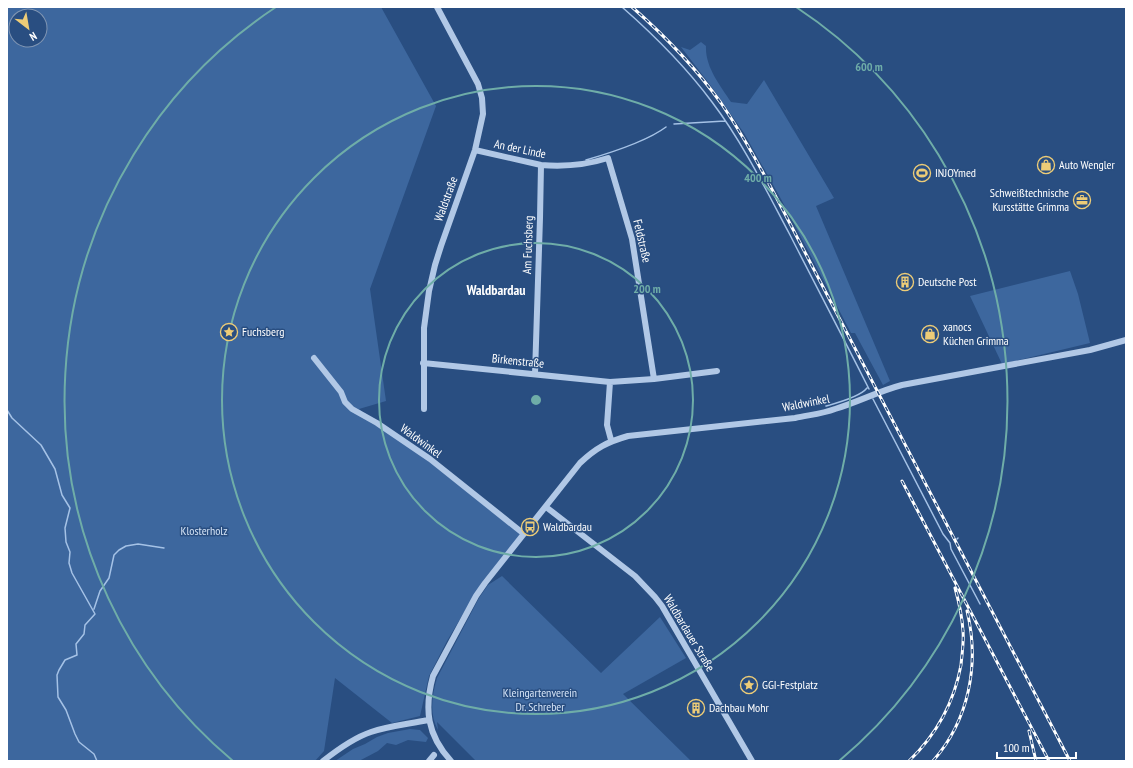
<svg xmlns="http://www.w3.org/2000/svg" width="1133" height="768" font-family="'PT Sans Narrow',sans-serif">
  <style>
    .green { fill: #3d679e; fill-rule: evenodd }
    .lines { fill: none; stroke-linecap: round; stroke-linejoin: round }
    .stream { stroke: #a5c2e6; stroke-width: 1.5 }
    .minor { stroke: #b1c8e6; stroke-width: 6 }
    .rail-casing { stroke: #fff; stroke-width: 3 }
    .rail { stroke: #294e81; stroke-width: 1.5; stroke-dasharray: 4.5; stroke-linecap: butt }
    .ring { fill: none; stroke: #6fada8; stroke-width: 2 }
    .labels { text-anchor: middle; stroke-width: 3; stroke-linejoin: round; paint-order: stroke }
    .street-label { font-size: 12px; fill: #fff; stroke: #294e81 }
    .poi-label { font-size: 12px; fill: #fff; stroke: #294e81; text-anchor: start }
    .park-label { font-size: 12px; fill: #d3e2f5; stroke: #294e81 }
    .quarter-label { font-size: 14px; font-weight: bold; fill: #fff; stroke: #294e81 }
    .centre { fill: #6fada8; stroke: #294e81; stroke-width: 2 }
    .ring-label { font-size: 12px; text-anchor: middle; font-weight: bold; fill: #6fada8; stroke: #294e81; stroke-width: 3; stroke-linejoin: round; paint-order: stroke }
  </style>
  <rect width="100%" height="100%" fill="#294e81"/>
  <!-- green -->
  <path class="green" d="M7,7H381L436,106L370,289L386,401L359,409L375,423L402,440L521,534L482,582L447,641L429,676L420,716L392,723L335,678L324,751L315,761H7ZM16,16H40V40H16Z
    M701,42L706,46C705,67 720,85 731,102L747,104L764,80L834,198L816,206L890,381L883,385L855,333H851L781,199L744,133L711,86L681,47L690,50Z
    M1070,271L1078,294L1090,343L1002,364L970,296Z
    M502,576L601,673L660,617L686,658L623,694L691,761H476L437,722L438,730C429,714 432,695 437,678L479,598L488,585Z
    M410,729L420,730L428,738L426,742L408,740L396,745L387,743L378,751L359,761H335L353,749L365,744L377,737L388,733Z"/>
  <g class="lines">
    <!-- stream -->
    <path class="stream" d="M622,7C655,36 686,67 712,102C743,143 766,190 790,235C816,286 843,337 869,389
      M674,124L725,121
      M586,160C610,153 646,142 666,127
      M873,399L943,534L950,543L951,549L980,604
      M826,406C837,403 860,397 867,388
      M7,410L12,418L41,445L55,469L62,495L70,508L65,528L66,542L70,552L69,563L72,573L95,614L85,625L84,634L76,644L77,655L65,660L59,670L57,675L58,697L66,710L75,734L79,742L94,754L97,761
      M957,539L958,538
      M94,609L100,591L109,578L114,555L119,550L126,546L138,544L164,548"/>
    <!-- minor -->
    <path class="minor" d="M475,150L541,165C564,167 586,165 608,158L632,239L654,379
      M314,358L341,392L345,402L352,409L377,423L430,459L524,534
      M423,363L610,382L654,379L717,371
      M535,374L540,218L541,165
      M610,382L607,425L611,440
      M424,409V328L429,291L435,265L441,246L475,150L483,114L482,98L478,84L437,7
      M546,507L635,576L655,597L662,606L752,761
      M323,761C337,750 353,738 371,732C389,726 409,724 428,720
      M429,761L434,755
      M451,761C427,735 424,709 433,676L476,596L485,583L580,463C596,448 607,442 628,436L795,418C808,415 822,414 835,409C858,402 879,391 902,385L1090,350L1126,340"/>
    <!-- rail casing -->
    <g class="rail-casing">
      <path id="rail" d="M632,7C665,36 695,67 721,103C745,138 765,176 785,214L1070,761
        M902,481L1049,761
        M1029,731L1036,761
        M909,761C937,734 954,703 961,665C962,653 964,642 963,631C962,616 959,602 955,588
        M933,761C969,720 980,664 967,611"/>
    </g>
    <!-- rail -->
    <use href="#rail" class="rail"/>
  </g>
  <!-- distance rings -->
  <g class="ring">
    <circle cx="536" cy="400" r="157"/>
    <circle cx="536" cy="400" r="314"/>
    <path d="M233 761A471 471 0 0 1 276 7M796 7A471 471 0 0 1 839 761"/>
  </g>
  <!-- icons -->
  <defs>
    <g id="shop-ring" transform="scale(0.9)"><circle r="9.5" fill="#294e81" stroke="#edcc77" stroke-width="1.5"/><path d="M-5-2.5h2.3a2.7 3.5 0 0 1 5.4 0H5L5.5 6h-11ZM-1.5-2.5h3a1.5 2.3 0 0 0-3 0Z" fill="#edcc77"/></g>
    <g id="stadium-ring" transform="scale(0.9)"><circle r="9.5" fill="#294e81" stroke="#edcc77" stroke-width="1.5"/><path d="M0-5a6.5 5 0 1 0 0 10a6.5 5 0 1 0 0-10ZM-3.5-1.8h7v3.6h-7Z" fill="#edcc77"/></g>
    <g id="office-ring" transform="scale(0.9)"><circle r="9.5" fill="#294e81" stroke="#edcc77" stroke-width="1.5"/><path d="M-6-3h4V-5.5h4V-3h4V5H-6ZM-1-4.5V-3h2v-1.5ZM-6 0V1H6V0Z" fill="#edcc77"/></g>
    <g id="building-ring" transform="scale(0.9)"><circle r="9.5" fill="#294e81" stroke="#edcc77" stroke-width="1.5"/><path d="M-4-6H4V6H1V3H-1V6H-4ZM-2.5-4.3h1.7v1.8h-1.7ZM.8-4.3h1.7v1.8H.8ZM-2.5-1h1.7V.8h-1.7ZM.8-1h1.7V.8H.8Z" fill="#edcc77"/></g>
    <g id="sight-ring" transform="scale(0.9)"><circle r="9.5" fill="#294e81" stroke="#edcc77" stroke-width="1.5"/><path d="M0-6L1.8-2.2L6-1.7L2.9 1.2L3.7 5.4L0 3.3L-3.7 5.4L-2.9 1.2L-6-1.7L-1.8-2.2Z" fill="#edcc77"/></g>
    <g id="bus-ring" transform="scale(0.9)"><circle r="9.5" fill="#294e81" stroke="#edcc77" stroke-width="1.5"/><path d="M-5-6H5V4H4V6H2V4H-2V6H-4V4H-5ZM-3.5-4V0h7V-4ZM-3.5 1.2v1.5H-2V1.2ZM2 1.2v1.5H3.5V1.2Z" fill="#edcc77"/></g>
  </defs>
  <g fill-rule="evenodd">
    <use href="#shop-ring" x="1046" y="165"/>
    <use href="#stadium-ring" x="922" y="173"/>
    <use href="#office-ring" x="1082" y="200"/>
    <use href="#building-ring" x="905" y="282"/>
    <use href="#sight-ring" x="229" y="332"/>
    <use href="#shop-ring" x="930" y="334"/>
    <use href="#bus-ring" x="530" y="527"/>
    <use href="#sight-ring" x="749" y="685"/>
    <use href="#building-ring" x="696" y="708"/>
  </g>
  <g class="labels">
    <!-- street labels -->
    <g class="street-label">
      <text transform="translate(520 149) rotate(12)" y="4">An der Linde</text>
      <text transform="translate(446 199) rotate(-70)" y="4">Waldstraße</text>
      <text transform="translate(642 241) rotate(77)" y="4">Feldstraße</text>
      <text transform="translate(528 245) rotate(-88)" y="4">Am Fuchsberg</text>
      <text transform="translate(518 361) rotate(6)" y="4">Birkenstraße</text>
      <text transform="translate(806 403) rotate(-11)" y="4">Waldwinkel</text>
      <text transform="translate(421 441) rotate(36)" y="4">Waldwinkel</text>
      <text transform="translate(689 633) rotate(59)" y="4">Waldbardauer Straße</text>
    </g>
    <!-- poi labels -->
    <g class="poi-label">
      <text x="1059" y="169">Auto Wengler</text>
      <text x="935" y="177">INJOYmed</text>
      <text x="1069" y="197" text-anchor="end">Schweißtechnische<tspan x="1069" dy="14">Kursstätte Grimma</tspan></text>
      <text x="918" y="286">Deutsche Post</text>
      <text x="943" y="331">xanocs<tspan x="943" dy="14">Küchen Grimma</tspan></text>
      <text x="242" y="336">Fuchsberg</text>
      <text x="543" y="531">Waldbardau</text>
      <text x="762" y="689">GGI-Festplatz</text>
      <text x="709" y="712">Dachbau Mohr</text>
    </g>
    <!-- park labels -->
    <g class="park-label">
      <text x="204" y="535">Klosterholz</text>
      <text x="540" y="697">Kleingartenverein<tspan x="540" dy="14">Dr. Schreber</tspan></text>
    </g>
    <!-- quarter labels -->
    <g class="quarter-label">
      <text x="496" y="295">Waldbardau</text>
    </g>
  </g>
  <circle cx="536" cy="400" r="6" class="centre"/>
  <g class="ring-label">
    <text x="869" y="71">600 m</text>
    <text x="758" y="182">400 m</text>
    <text x="647" y="293">200 m</text>
  </g>
  <!-- border -->
  <rect width="1133" height="768" fill="none" stroke="#ffffff" stroke-width="16"/>
  <!-- north arrow -->
  <g transform="translate(28 28) rotate(149)"><circle r="19" fill="#294e81" stroke="#7f95b3"/>
  <path d="M0-3L7 15L0 10L-7 15Z" fill="#edcc77"/>
  <text y="-6" font-size="11" font-weight="bold" text-anchor="middle" fill="#ffffff">N</text>
  </g>
  <!-- scale -->
  <path d="M997 752v6h79v-6" fill="none" stroke="#ffffff" stroke-width="2"/>
  <text x="1003" y="752" font-size="12" fill="#ffffff" stroke="#294e81" stroke-width="3" paint-order="stroke">100 m</text>
</svg>
